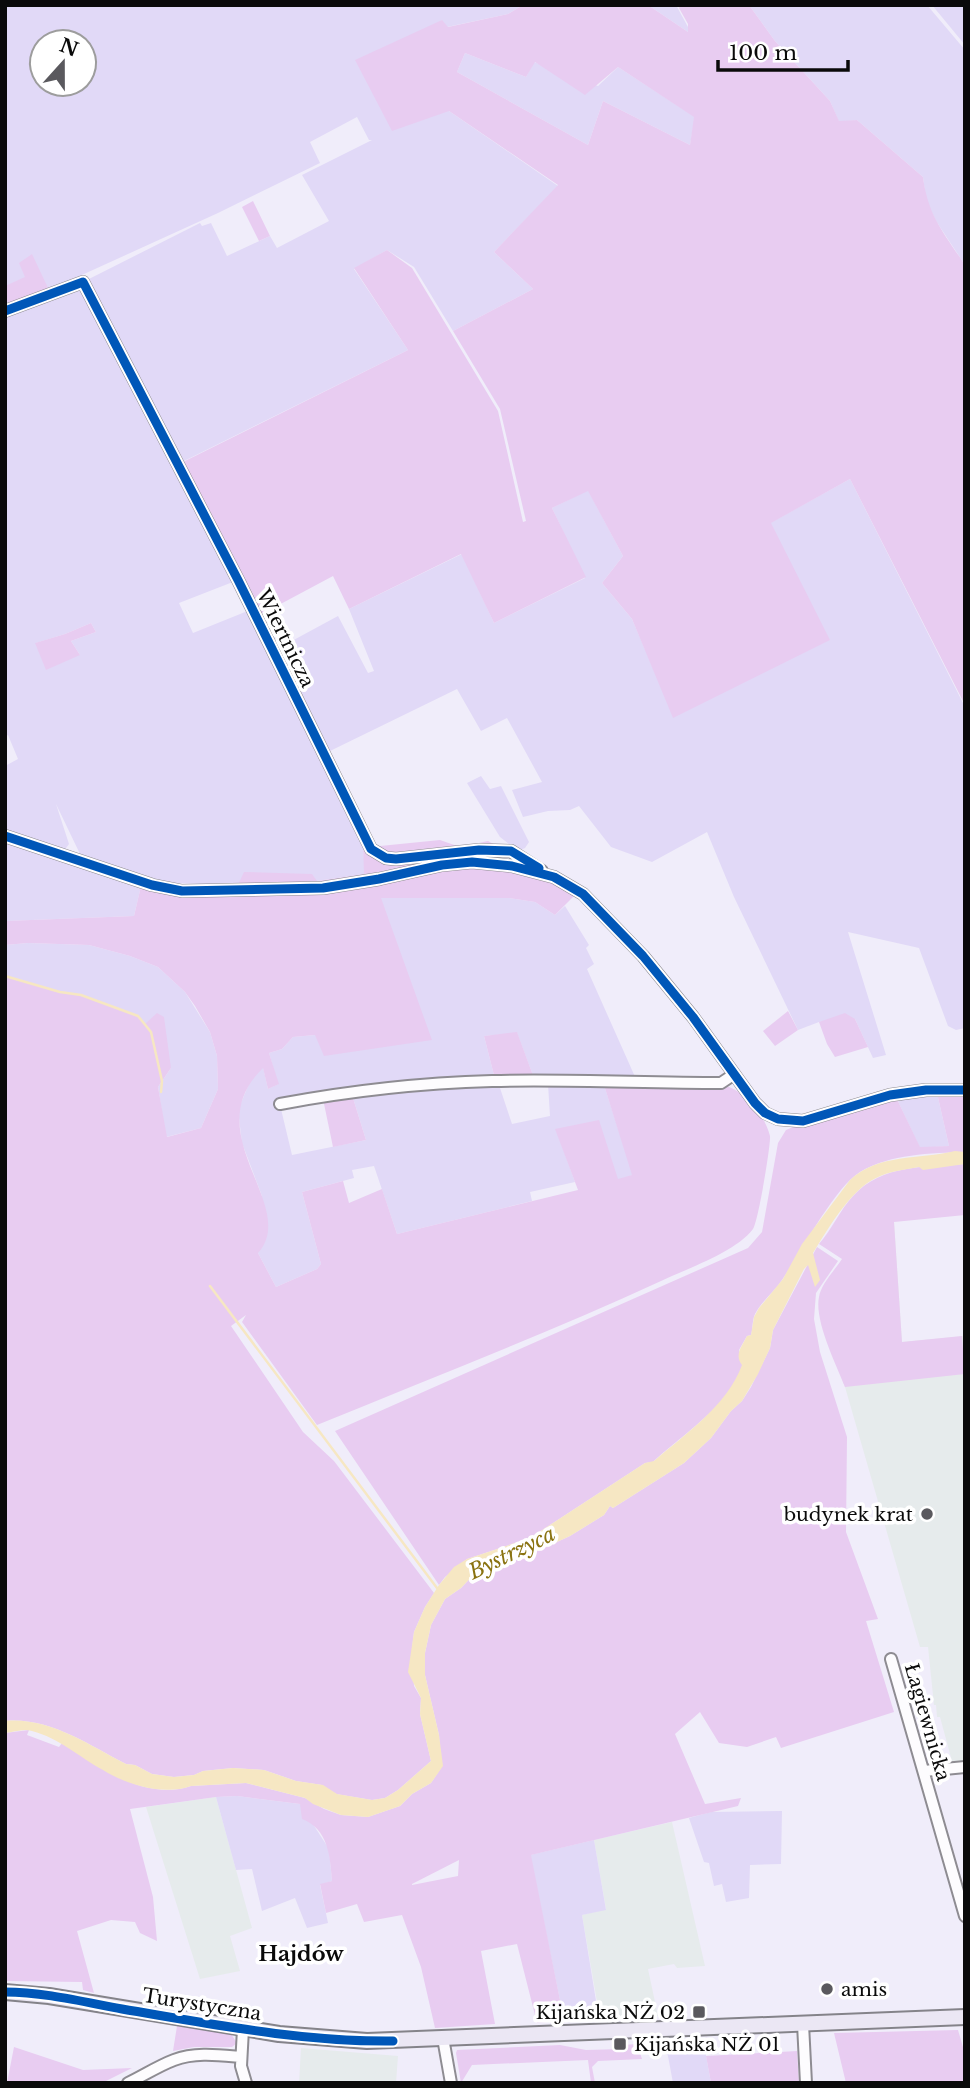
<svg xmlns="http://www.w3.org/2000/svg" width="970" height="2088" font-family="'Libre Baskerville',serif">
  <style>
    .industrial { fill: #e6ebec }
    .farmland { fill: #e1d9f7; fill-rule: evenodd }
    .green { fill: #e8ccf1; fill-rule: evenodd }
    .water { fill: #f6e7c3 }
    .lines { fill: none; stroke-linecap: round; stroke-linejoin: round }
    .stream { stroke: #f6e7c3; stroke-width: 2.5 }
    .street-casing { stroke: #8e8c92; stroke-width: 14 }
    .secondary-casing { stroke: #848389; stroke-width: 18 }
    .street { stroke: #fdfcfe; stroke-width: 10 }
    .secondary { stroke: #ebe7f4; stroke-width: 14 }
    .cycleway-casing { stroke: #fff; stroke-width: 13 }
    .cycleway { stroke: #0057b8; stroke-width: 9 }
    .poi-dot { fill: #5a595e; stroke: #fff; stroke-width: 2.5 }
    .labels { text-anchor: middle; stroke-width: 7; stroke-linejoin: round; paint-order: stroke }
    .street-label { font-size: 19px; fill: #0a0a0a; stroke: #fff }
    .poi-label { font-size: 19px; fill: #0a0a0a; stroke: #fff; text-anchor: end }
    .water-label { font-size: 21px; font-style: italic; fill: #8a7311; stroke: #fff }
    .neighbourhood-label { font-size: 21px; font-weight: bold; fill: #0a0a0a; stroke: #fff }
  </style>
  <rect width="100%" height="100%" fill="#f0edfa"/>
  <!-- industrial -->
  <path class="industrial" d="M894,1222L902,1342L965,1336V1763L953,1765L940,1717H937L936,1705H934L928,1647H920L845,1387L821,1323Z
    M216,1797L252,1928L230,1936L240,1971L200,1979L146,1807Z
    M672,1822L705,1966L677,1968L674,1964L648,1969L658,2016L600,2019L582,1915L606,1909L594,1840Z
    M301,2048L398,2056L396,2083H299Z"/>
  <!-- farmland -->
  <path class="farmland" d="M5,5H523L508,14L447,27L441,20L449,111L558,186L494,252L533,289L453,331L414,267L387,250L354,269L408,350L184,461L159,419L238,580L179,603L193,633L255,608L363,844L365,874L316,881L238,885L170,883L123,871L80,854L56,804L69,844L64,851L5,833V766L18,759L8,735L5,737V311L83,282L200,223L202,226L211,223L227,256L270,236L277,248L329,221L302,175L372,140H369L357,117L310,142L320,163L218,213L5,310ZM42,42H84V84H42ZM91,623L96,632L71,641L80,655L36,643L65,634Z
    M648,5H676L688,27V32Z
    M749,5H927L949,31L965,50V265L936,221L926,200L923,177L857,120L839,122L830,101L775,41Z
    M932,5H965V45Z
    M465,53L526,77L534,62L598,86L618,67L695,117L690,145L603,101L588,145L457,72Z
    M850,479L965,707V1028L956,1030L948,1026L919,948L848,932L886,1055L873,1058L855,1019L819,1022L798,1030L734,897L707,832L652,862L611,847L579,806L570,810L548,811L523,817L512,790L542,782L507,718L481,731L457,689L330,751L277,649L338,616L368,673L374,671L349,609L462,554L494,623L585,578L552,508L588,490L623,556L602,583L632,619L674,717L770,523Z
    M481,776L490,789L501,786L529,842L525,848L518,851L500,837L467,783Z
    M5,840L141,886L134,916L5,921Z
    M381,898H509L535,902L555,915L565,906L589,945L586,948L594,964L587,969L636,1079L534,1078L517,1033L484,1036L495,1079L278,1103V1110L281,1109L292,1155L366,1140L353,1098L462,1085H499L512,1124L550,1116L548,1084L604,1085L633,1175L618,1180L556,1129L575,1182L530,1192L532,1201L397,1234L374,1166L352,1170L354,1178L302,1192L321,1264L317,1269L276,1287L258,1253L262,1196L242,1143L238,1110L251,1079L263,1067L268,1089L278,1084L269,1053L282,1049L293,1037L315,1035Z
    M28,943L89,945L130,956L158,967L185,992L210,1032L217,1056L218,1089L201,1128L166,1137L158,1087L171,1068L145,1024L81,995L60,992L5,976V945Z
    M937,1093L949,1146L920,1148L895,1095Z
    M237,1796L300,1804L329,1849L332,1881L320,1885L328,1923L307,1928L295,1898L262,1911L252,1869L236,1870L216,1797Z
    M782,1811L781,1864L750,1865L749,1898L726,1902L722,1884L714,1886L709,1863L704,1862L689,1818L711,1812Z
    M594,1840L606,1910L582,1915L597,2007L562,2010L530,1855Z
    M703,2039L711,2083H673L665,2040Z"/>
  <!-- green -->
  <path class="green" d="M523,5H648L688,32V24L679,8L681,5H749L775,41L830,101L839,121L857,120L923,177C928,216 944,233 965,265V705L850,479L771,523L830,640L673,718L632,619L602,583L623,556L588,491L552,508L586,577L494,623L461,554L349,609L333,576L260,615L181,463L408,350L354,268L387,250L412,268L498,411L523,522L526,521L500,409L453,331L533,289L494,252L558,185L449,111L392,131L355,60L442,20L448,27L508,14ZM465,53L526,77L535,62L585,95L618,67L694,117L690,145L603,101L588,145L457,72Z
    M253,201L270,236L259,241L242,207Z
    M32,254L49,290L10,307L5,296V286L25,277L19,263Z
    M91,623L96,632L71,641L80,655L46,670L35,643L65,634Z
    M440,840L460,847L488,841L497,846L495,858L459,859C475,871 493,867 513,871C536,875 556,883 576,894L555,915L535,902L509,898H381L432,1040L324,1056L315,1035L293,1037L282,1049L269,1053L279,1084L268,1089L263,1068C195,1134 300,1206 258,1253L276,1287L317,1269L321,1264L302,1192L343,1181L349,1203L382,1189L397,1234L578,1190L555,1129L599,1120L618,1179L632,1175L604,1085H722C744,1089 765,1115 770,1136C771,1144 758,1223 753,1229C736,1252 686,1269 661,1281C548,1333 432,1378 317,1425L242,1322L246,1315L231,1326L303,1432L334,1461L434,1593L425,1607L414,1632L412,1649L414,1686L421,1698L420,1714L431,1761L398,1790L385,1798L372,1800L336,1794L322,1785L296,1781L264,1770L233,1768L203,1771L194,1775L174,1777L152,1774L135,1765L126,1764C88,1745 50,1717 5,1721V976L60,992L81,995L138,1016L145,1024L157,1013L164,1017L171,1068L158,1087L167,1137L201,1128L218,1089L217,1056L210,1032L195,1006L185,992L158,967L130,956L89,945L28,943L5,945V921L134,916L141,886L160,890L238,885L244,872L312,874L317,881L364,874L363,844L380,846Z
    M788,1011L798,1030L775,1046L763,1031Z
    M845,1013L855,1019L868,1047L835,1057L827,1044L819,1022Z
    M517,1032L534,1078L495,1079L484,1036Z
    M965,1088V1152C931,1153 890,1154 860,1172C834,1188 800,1254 782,1280C774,1292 761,1302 755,1314C752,1320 753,1329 751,1335L747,1336L739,1350C740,1355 743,1361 742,1366C739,1397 675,1441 653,1462L645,1463L530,1538L467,1559L445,1577L439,1585L335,1431L748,1248L762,1232L778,1143L786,1130L798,1125L828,1119L895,1095L920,1147L949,1146L937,1093Z
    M353,1098L366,1140L333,1147L323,1099Z
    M965,1164V1215L894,1222L902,1342L962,1336L965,1374L845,1387C836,1364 814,1320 819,1297C821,1284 835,1270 842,1259L819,1244C832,1229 840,1210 853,1196C882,1164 926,1167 965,1164Z
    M817,1247L838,1261L816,1293L814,1319L820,1352L847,1437L846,1532L878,1619L866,1621L894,1712L781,1748L776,1737L747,1747L719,1743L700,1712L675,1734L705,1804L741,1798L738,1806L531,1855L564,2020L537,2023L517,1944L481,1951L495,2024L435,2028L421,1967L402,1915L364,1922L357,1904L326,1913L320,1884L332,1881C330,1855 328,1829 302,1819L300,1804L237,1796L216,1797L130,1809L153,1897L157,1941L140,1933L135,1922L111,1920L77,1931L94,1993L83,1990L82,1982L5,1981V1733L29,1730L27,1735L59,1747L62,1743C97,1766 146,1802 191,1786L246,1783L305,1798L324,1809L341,1815L368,1817L400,1806L412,1794L431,1783L441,1768L439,1735L425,1675V1653L431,1625L445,1599L461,1588L481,1567L496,1562L524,1557L570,1536L604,1515L610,1506L613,1508L684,1463L711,1438L731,1411L742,1401L751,1387L770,1348L773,1330ZM459,1860L458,1876L412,1885V1884Z
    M177,2026L231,2034L237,2043L232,2047H194L173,2051Z
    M958,2030L965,2054V2083H846L834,2033Z
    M637,2044L642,2059L598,2061L592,2067L595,2083H591L588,2060L472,2065L461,2083L456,2053L457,2050L560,2045L586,2050L622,2049L623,2045Z
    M14,2047L83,2070L132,2068L102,2083H7Z
    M797,2051L799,2083H711L706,2056Z"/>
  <!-- water -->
  <path class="water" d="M955,1151L965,1152V1164L923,1170L919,1167C904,1170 889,1171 876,1178C851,1189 827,1230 813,1253L820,1280L815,1287L808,1265L804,1269L773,1330L770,1348L758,1374L742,1401L731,1411L711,1438L684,1463L613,1508L610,1506L604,1515L570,1536L524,1557L496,1562L481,1567L461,1588L445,1599L431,1625L425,1653V1675L439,1735L443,1766L431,1783L412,1794L400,1806L368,1817L341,1815L313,1804L305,1798L246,1783L191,1786C164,1796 127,1785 103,1770C79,1757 59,1738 32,1731C24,1728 14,1732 5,1733V1721C50,1717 88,1745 126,1764L135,1765L152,1774L174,1777L194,1775L203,1771L233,1768L264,1770L296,1781L323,1785L337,1794L372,1800L385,1798L398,1790L431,1761L420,1714L421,1698L408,1672L414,1632L425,1607L439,1585L454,1567L467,1559L530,1538L645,1463L654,1461C685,1434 727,1406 742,1365C734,1355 742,1346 747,1336L751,1335L754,1317L759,1308L783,1279L802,1244L850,1180C880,1153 918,1160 955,1151Z"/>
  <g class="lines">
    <!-- stream -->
    <path class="stream" d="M5,976L60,992L81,995L138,1016L151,1032L162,1081L161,1092
      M210,1286L437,1588"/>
    <!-- street casing -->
    <g class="street-casing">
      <path id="street" d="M5,311L83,282L238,580L371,849L386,858L396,859L479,850L511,851L542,871
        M5,836L152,885L182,891L323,888L379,879L442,865L472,862L512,866L554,877L583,894L643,956L693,1017L755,1103L765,1113L778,1119L803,1121L890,1095L926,1090H965
        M280,1104C349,1091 421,1083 492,1081C568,1079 645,1083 721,1083L733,1075
        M891,1659L965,1916
        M924,1771L965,1767
        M803,2024L806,2083
        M243,2029L241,2066L246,2083
        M443,2038L451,2083
        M128,2083C143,2076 158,2066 174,2060C195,2052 218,2055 241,2057"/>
    </g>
    <!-- secondary casing -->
    <g class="secondary-casing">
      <path id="secondary" d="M5,1992L49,1996L279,2034L367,2041L965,2017"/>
    </g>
    <!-- street -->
    <use href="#street" class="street"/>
    <!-- secondary -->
    <use href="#secondary" class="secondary"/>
    <!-- cycleway casing -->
    <g class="cycleway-casing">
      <path id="cycleway" d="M5,311L83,282L238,580L371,849L386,858L396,859L479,850L511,851L539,868
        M5,836L152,885L182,891L323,888L379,879L442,865L472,862L512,866L554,877L583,894L643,956L693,1017L755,1103L765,1113L778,1119L803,1121L890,1095L926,1090H965
        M5,1992C44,1992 84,2002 122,2009C212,2024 302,2042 393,2041"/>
    </g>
    <!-- cycleway -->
    <use href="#cycleway" class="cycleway"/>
  </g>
  <!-- markers -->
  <g class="poi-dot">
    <circle cx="927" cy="1514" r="7"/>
    <circle cx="827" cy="1989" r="7"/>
    <rect x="692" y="2005" width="14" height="14" rx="3.5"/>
    <rect x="613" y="2037" width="14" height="14" rx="3.5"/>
  </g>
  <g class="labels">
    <!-- street labels -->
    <g class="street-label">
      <text transform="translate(286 638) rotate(64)" y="7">Wiertnicza</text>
      <text transform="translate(928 1722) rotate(74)" y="7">Łagiewnicka</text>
      <text transform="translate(202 2004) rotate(9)" y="7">Turystyczna</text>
    </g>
    <!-- poi labels -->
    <g class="poi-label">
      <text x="913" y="1521">budynek krat</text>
      <text x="841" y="1996" text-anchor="start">amis</text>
      <text x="685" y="2019">Kijańska NŻ 02</text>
      <text x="634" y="2051" text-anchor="start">Kijańska NŻ 01</text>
    </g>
    <!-- water labels -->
    <g class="water-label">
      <text transform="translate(512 1553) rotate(-26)" y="7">Bystrzyca</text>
    </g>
    <!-- neighbourhood labels -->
    <g class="neighbourhood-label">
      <text x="301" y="1961">Hajdów</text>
    </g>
  </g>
  <!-- border -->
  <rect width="970" height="2088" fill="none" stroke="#0a0a0a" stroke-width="14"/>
  <!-- north arrow -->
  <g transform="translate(63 63) rotate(21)"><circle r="33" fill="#ffffff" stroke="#9d9d9d" stroke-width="2"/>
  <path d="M0-5L12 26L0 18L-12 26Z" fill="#5a595e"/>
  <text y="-10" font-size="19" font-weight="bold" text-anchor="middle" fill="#0a0a0a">N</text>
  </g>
  <!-- scale -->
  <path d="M718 60v10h130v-10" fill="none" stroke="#0a0a0a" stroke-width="3.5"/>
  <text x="729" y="60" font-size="21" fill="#0a0a0a" stroke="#ffffff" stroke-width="5" paint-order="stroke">100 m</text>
</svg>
